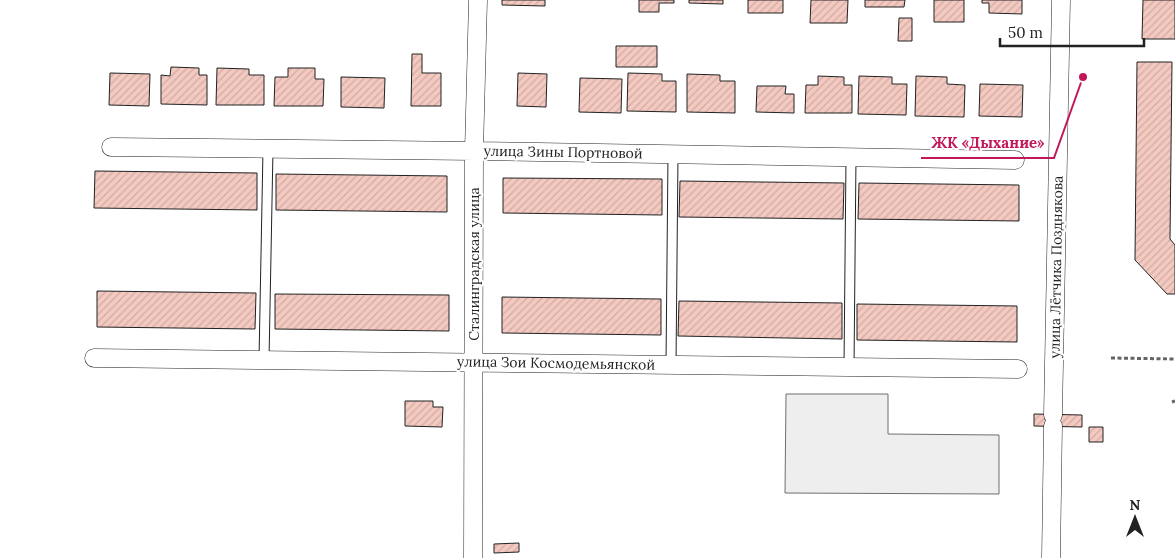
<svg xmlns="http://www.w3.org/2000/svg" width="1175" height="558" font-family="Lora,serif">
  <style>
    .grass { fill: #eee; stroke: #6f6f6f }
    .building { fill: url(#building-hatch); stroke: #222 }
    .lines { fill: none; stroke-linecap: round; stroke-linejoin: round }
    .lane-casing { stroke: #222; stroke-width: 11 }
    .street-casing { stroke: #222; stroke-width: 19 }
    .path { stroke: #646464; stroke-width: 3; stroke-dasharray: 4 2.5; stroke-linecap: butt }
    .lane { stroke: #fff; stroke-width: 9 }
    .street { stroke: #fff; stroke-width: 18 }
    .labels { text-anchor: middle; stroke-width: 4; stroke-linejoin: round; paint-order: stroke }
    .street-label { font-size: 14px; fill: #222; stroke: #fff }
    .leader { fill: none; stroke: #c2185b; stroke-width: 2 }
    .callout-dot { fill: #c2185b; stroke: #fff; stroke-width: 2 }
    .callout-label { font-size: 15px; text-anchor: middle; font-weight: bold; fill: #c2185b; stroke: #fff; stroke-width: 4; stroke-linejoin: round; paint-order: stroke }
  </style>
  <defs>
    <pattern id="building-hatch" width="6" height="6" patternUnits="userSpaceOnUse" patternTransform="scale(1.25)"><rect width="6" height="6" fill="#f3c9c0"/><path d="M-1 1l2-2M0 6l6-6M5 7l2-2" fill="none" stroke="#d0aca5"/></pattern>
  </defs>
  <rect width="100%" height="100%" fill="#fff"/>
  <!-- grass -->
  <path class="grass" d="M786,394H888V434L999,435V494L785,493Z"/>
  <!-- building -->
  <path class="building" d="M502,0H545V6L502,5Z
    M639,0H674V3H659V12H639Z
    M689,0H723V4L689,3Z
    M748,0H783V13H748Z
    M811,0H848L847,23H810Z
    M865,0H905L904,7H865Z
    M934,0H964V22H934Z
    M982,0H1022V14L989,13V3H982Z
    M1143,0H1175V39H1142Z
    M899,18H912V41H898Z
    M616,46H657V67H616Z
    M412,54H422V73H441V106H411Z
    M1137,62H1172L1170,239L1175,245V294H1167L1135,260Z
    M171,67L199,68V75H207V105L161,104V75L170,76Z
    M217,68L249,69V75H264V105H216Z
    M288,68H315V79H324L323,106H274L275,77H288Z
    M110,73L150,74L149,106L109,105Z
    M518,73L547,74L546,107L517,106Z
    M628,73L662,74V81H676V112L627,111Z
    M687,74L720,75V81H735V113L687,112Z
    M818,76L844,77V85H852V113H805L806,85H818Z
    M859,76L892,77V84H907L906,115L858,114Z
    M916,76L947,77V84L965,85L964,117L915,116Z
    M341,77L385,78L384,108L341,107Z
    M580,78L622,79L621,113L579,112Z
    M980,84L1023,85L1022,117L979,116Z
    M757,86H786L785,94H794V113L756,112Z
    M95,171L257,173V210L94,208Z
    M276,174L447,176V212L276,210Z
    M503,178L662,179V215L503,213Z
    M680,181L844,183L843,219L679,217Z
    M859,183L1019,185V221L858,219Z
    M97,291L256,293L255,329L97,327Z
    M275,294L449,295V331L275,329Z
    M502,297L661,299V335L502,333Z
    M679,301L842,303V339L678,336Z
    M857,304L1017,306V342L857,340Z
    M405,401H433V407H443L442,427L405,426Z
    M1034,414L1082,415V427L1034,426Z
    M1089,427H1103V442H1089Z
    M519,543V552L494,553V544Z"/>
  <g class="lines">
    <!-- lane casing -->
    <g class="lane-casing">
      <path id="lane" d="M264,360L268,149
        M671,365L673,154
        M849,367L851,157"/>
    </g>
    <!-- street casing -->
    <g class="street-casing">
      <path id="street" d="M111,147L474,151L1015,160
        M94,358L1018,369
        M1053,415L1061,0
        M473,558L474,151L478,0
        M1051,558L1053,426"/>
    </g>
    <!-- path -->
    <path class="path" d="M1111,358L1175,359
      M1172,402L1175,401"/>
    <!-- lane -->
    <use href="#lane" class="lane"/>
    <!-- street -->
    <use href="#street" class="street"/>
  </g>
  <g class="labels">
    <!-- street labels -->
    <g class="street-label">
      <text transform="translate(563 152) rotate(1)" y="5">улица Зины Портновой</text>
      <text transform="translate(474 264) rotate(-90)" y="5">Сталинградская улица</text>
      <text transform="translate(1056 267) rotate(-89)" y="5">улица Лётчика Позднякова</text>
      <text transform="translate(556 363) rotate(1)" y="5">улица Зои Космодемьянской</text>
    </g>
  </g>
  <!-- callouts -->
  <path class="leader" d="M1083 77L1054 158H921"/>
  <circle class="callout-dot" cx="1083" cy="77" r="5"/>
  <g class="callout-label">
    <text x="988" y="148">ЖК «Дыхание»</text>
  </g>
  <!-- north arrow -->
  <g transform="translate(1135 518)" stroke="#ffffff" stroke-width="4" paint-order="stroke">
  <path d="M0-4L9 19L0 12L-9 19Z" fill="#222222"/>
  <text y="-8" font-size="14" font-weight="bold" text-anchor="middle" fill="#222222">N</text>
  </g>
  <!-- scale -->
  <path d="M1000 38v8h144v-8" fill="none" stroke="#222222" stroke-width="2.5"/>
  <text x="1008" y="38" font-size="15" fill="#222222" stroke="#ffffff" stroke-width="4" paint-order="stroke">50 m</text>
</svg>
